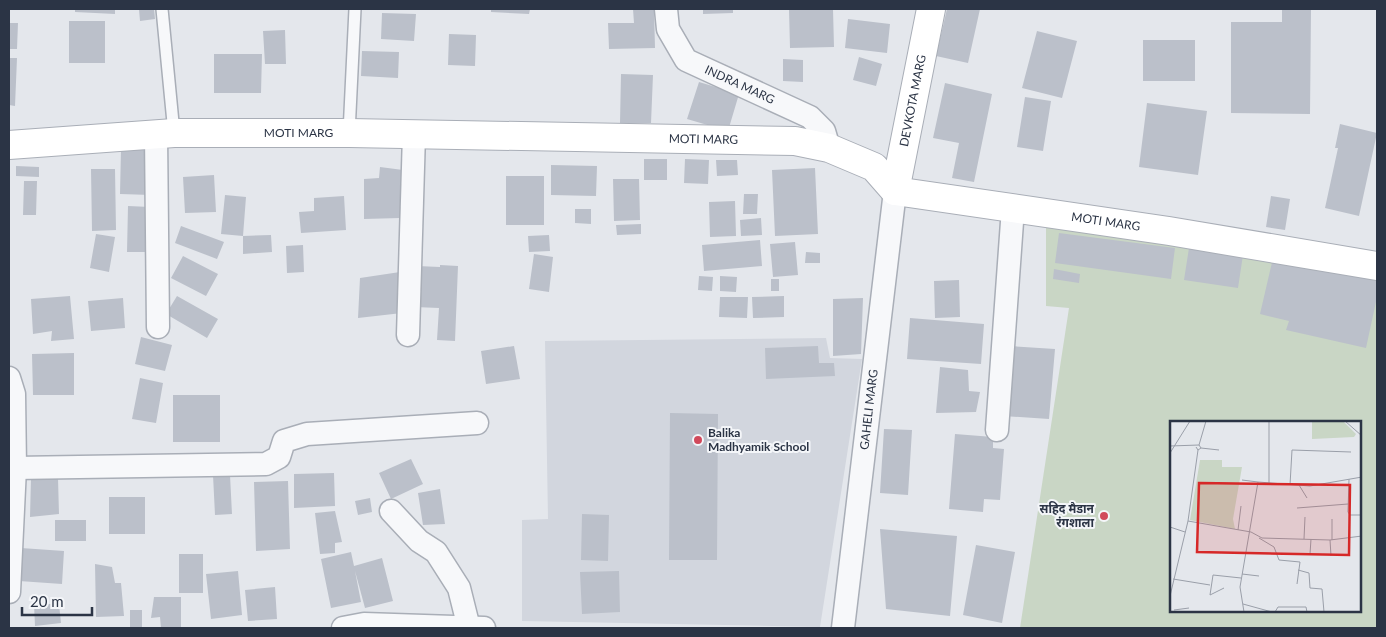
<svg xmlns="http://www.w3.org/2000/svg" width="1386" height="637" font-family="Lato,'Noto Sans Devanagari',sans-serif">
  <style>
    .built { fill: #d2d6de }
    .green { fill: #c9d6c5; fill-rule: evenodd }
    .building { fill: #bbc0ca }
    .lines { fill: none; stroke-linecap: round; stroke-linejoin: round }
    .lane-casing { stroke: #a9aeb7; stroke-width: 14 }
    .street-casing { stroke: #a9aeb7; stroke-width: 25 }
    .secondary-casing { stroke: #a9aeb7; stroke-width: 30 }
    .lane { stroke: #f7f8fa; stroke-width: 11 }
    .street { stroke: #f7f8fa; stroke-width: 22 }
    .secondary { stroke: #fff; stroke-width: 28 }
    .poi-dot { fill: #d1495b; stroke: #f4f6f9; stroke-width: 2 }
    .labels { text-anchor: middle; stroke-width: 4; stroke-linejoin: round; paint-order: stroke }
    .street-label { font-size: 12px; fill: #2b3445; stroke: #f4f6f9 }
    .poi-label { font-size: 12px; font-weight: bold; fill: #2b3445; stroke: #f4f6f9; text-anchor: start }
    .inset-road { fill: none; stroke: #9a9fa9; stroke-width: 1 }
    .view { fill: #d62828; fill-opacity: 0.15; stroke: #d62828; stroke-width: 2.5 }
    .inset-edge { fill: none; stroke: #2b3445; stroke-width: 2.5 }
  </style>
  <rect width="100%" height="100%" fill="#e4e7ec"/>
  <!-- built -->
  <path class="built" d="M826,338L830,358L862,359L820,627L522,621V520L548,519L545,341Z"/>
  <!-- green -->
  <path class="green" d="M1046,218L1377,273V628H1020L1069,308L1046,306ZM1171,422H1360V611H1171Z"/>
  <!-- building -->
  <path class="building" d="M75,9H115V14L75,12Z
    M139,9H154L155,19L140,21Z
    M491,9H530L529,14L491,12Z
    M633,9H654L655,48L609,49L608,23H634Z
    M703,9H733V13L703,14Z
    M789,9H833L834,47L790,48Z
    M947,9H980L968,63L936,56Z
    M1282,9H1311L1310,114L1231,113V22H1282Z
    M382,13L416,14L414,41L381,39Z
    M848,19L890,24L887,53L845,48Z
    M69,21H105V63H69Z
    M9,23H18L17,49H9Z
    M285,30L286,64H265L263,31Z
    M1037,31L1077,41L1062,98L1022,88Z
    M449,34L476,35L475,66L448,65Z
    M1143,40H1195V81H1143Z
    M362,51L399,52L398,78L361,76Z
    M214,54H262L261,93H214Z
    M859,57L882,64L876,86L853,80Z
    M9,58H17L15,106L9,105Z
    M783,59L803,60V82L783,81Z
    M621,74L653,75L651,123H620Z
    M699,82L739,94L728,131L687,119Z
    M945,83L992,94L974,182L952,178L959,143L933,138Z
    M1025,97L1051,101L1043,151L1017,147Z
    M1147,103L1207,111L1198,175L1139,167Z
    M1340,124L1377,133L1359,216L1325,208L1338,148H1335Z
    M121,149L152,150L151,195L120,194Z
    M644,159H667V180H644Z
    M685,159L709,160L708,184L684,183Z
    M716,160H737L738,175L717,176Z
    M551,165L597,166L596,196L551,195Z
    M16,166L39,167V177L16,176Z
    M380,167L403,170L400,218L364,219V179L379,178Z
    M815,168L818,234L775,236L772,170Z
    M91,169H115L116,230L92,231Z
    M214,175L216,212L185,213L183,177Z
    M506,176H544V225H506Z
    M613,179H639L640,220L614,221Z
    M24,181H37L36,215H23Z
    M744,194H758L757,214H743Z
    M225,195L246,197L243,236L221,234Z
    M344,196L346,230L301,233L299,212L314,211V198Z
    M1271,196L1290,199L1285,230L1266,227Z
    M735,201L736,236L710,237L709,202Z
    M128,206L150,207L148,252H127Z
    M575,209H591V224L575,223Z
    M761,218L762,235L741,236L740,220Z
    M641,224V234L617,235L616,225Z
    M181,226L224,242L217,259L175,243Z
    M1059,233L1175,248L1171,279L1055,263Z
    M96,234L115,237L109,272L90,268Z
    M271,235L272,252L243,254V236Z
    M549,235L550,251L529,252L528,236Z
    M760,240L762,266L704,271L702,245Z
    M795,242L798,275L773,277L770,244Z
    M303,245L304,272L287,273L286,246Z
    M1189,248L1243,255L1238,288L1184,280Z
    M806,252L820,253V263H805Z
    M534,254L553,257L549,292L529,289Z
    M183,256L218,274L206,296L171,278Z
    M1273,258L1377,281V297L1366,348L1286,330L1289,321L1260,314Z
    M440,265L458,266L455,341L437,340L439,308L415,307L417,266L440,267Z
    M1054,269L1080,274L1079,283L1053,279Z
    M400,272L402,313L358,318L360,278Z
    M699,276L713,277L712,291L698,290Z
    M720,276L737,277L736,292L720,291Z
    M771,279H779V291H771Z
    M959,280L960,317L935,318L934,281Z
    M70,296L74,339L51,341L52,331L33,334L31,299Z
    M177,296L218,319L207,338L166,314Z
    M784,296V317L753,318L752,297Z
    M720,297H748L747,318L719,317Z
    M123,298L125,328L91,331L88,301Z
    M863,298L861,354L833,356V299Z
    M910,318L984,324L981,364L907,359Z
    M141,337L172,345L165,371L135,364Z
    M514,346L520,379L486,384L481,351Z
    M818,346L819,363H834L835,376L766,379L765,348Z
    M1009,346L1055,349L1049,419L1003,416Z
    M74,353V395H33L32,354Z
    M940,367L968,370L969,391L980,392L976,412L936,413Z
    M140,378L163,383L156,423L132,419Z
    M173,395H220V442H173Z
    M670,413L718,414L717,560H669Z
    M884,429L912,430L908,495L880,493Z
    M955,434L993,437V448L1004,449L1000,500L984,499L983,512L949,509Z
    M411,459L423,484L391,499L379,473Z
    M334,473L335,506L294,508V474Z
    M213,475H230L232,514L215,515Z
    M31,478H58L59,514L30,517Z
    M288,481L290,549L256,551L254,482Z
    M440,489L445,524L423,525L418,493Z
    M109,497H145V534H109Z
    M370,498L372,512L358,515L355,501Z
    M335,511L342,542L335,543V553L320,554L315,513Z
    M582,514L609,515L608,561L581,560Z
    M55,520H86V541H55Z
    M880,529L957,536L950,616L886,609Z
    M976,545L1015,552L1002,623L963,615Z
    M21,548L64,551L62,584L19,581Z
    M351,552L354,566L382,558L393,601L365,608L355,571L361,602L331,608L321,559Z
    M179,554H203V593H179Z
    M95,564L112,567L115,583H121L124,616L96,617Z
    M238,571L242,615L211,619L206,574Z
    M619,571L620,612L582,614L580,572Z
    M275,587L277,619L248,621L245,590Z
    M154,597H181V628H161L160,617L151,618Z
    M34,604H59L61,623L35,626Z
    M130,610H142V628H130Z"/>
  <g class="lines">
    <!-- lane casing -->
    <g class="lane-casing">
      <path id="lane" d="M162,9L174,133
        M349,133L355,9"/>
    </g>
    <!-- street casing -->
    <g class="street-casing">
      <g id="street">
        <path id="s1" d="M666,9L668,29L686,60L810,117L824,131L829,148"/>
        <path d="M156,134L158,327"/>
        <path d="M408,335L414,134"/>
        <path d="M9,378L14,394L15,468L9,592"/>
        <path d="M997,430L1013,208"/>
        <path d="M15,468L266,464L279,457L284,441L307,434L477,423"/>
        <path d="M391,511L419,541L436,552L459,588L469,628"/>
        <path d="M343,628L364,624L484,628"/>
        <path id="s2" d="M843,628L895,191"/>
      </g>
    </g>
    <!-- secondary casing -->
    <g class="secondary-casing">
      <g id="secondary">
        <path id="s3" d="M9,145L174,133H349L795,141L829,148L874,167L895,191L1169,231L1377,266"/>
        <path id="s4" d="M895,191L931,9"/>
      </g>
    </g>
    <!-- lane -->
    <use href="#lane" class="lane"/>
    <!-- street -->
    <use href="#street" class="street"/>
    <!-- secondary -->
    <use href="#secondary" class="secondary"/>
  </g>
  <!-- markers -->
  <g class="poi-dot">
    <circle cx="698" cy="440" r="5"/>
    <circle cx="1104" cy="516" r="5"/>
  </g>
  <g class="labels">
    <!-- street labels -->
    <g class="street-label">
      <text dy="4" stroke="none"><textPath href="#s1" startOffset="115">INDRA MARG</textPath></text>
      <text dy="4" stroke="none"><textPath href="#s4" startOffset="92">DEVKOTA MARG</textPath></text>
      <text dy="4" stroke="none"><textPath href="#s3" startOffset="290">MOTI MARG</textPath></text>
      <text dy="4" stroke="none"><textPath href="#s3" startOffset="695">MOTI MARG</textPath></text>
      <text dy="4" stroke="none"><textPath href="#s3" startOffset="1115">MOTI MARG</textPath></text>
      <text dy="4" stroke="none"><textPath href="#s2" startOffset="220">GAHELI MARG</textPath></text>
    </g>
    <!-- poi labels -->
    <g class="poi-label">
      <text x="708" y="437">Balika<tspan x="708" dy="14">Madhyamik School</tspan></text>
      <text x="1094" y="513" text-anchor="end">सहिद मैडान<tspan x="1094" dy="14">रंगशाला</tspan></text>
    </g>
  </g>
  <!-- overview -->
  <g transform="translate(1170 421)">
    <rect width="191" height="191" fill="#e4e7ec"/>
    <path d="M142,0H173L186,13L184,16L142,18ZM30,39H52V46H72L63,98L65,108L20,99Z" fill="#c9d6c5"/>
    <path class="inset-road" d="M99,0V62M175,0L192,15M29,24L36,0M0,25L29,24L31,27L28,29L26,26M31,27L49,29M0,32L20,0M179,58L178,91L180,94H192M72,59L88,61M120,64L122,29L181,31M129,64L137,77M127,87L178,83M18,100L81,111L92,117L160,119L192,115M0,106L15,111M68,109L71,85M89,117L104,126L109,139L130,141L127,163M134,118L135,96M160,119L161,135M162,119V98M140,133L141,118M128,149L139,152L140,167L152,168L154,191M72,153L89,155M3,158L40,164M54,167L40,174L43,154L71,157M0,175L18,100L28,29M73,183L102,191M4,189L19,187M74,191L70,166L88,61L140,65L192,56M105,191L108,186H136L137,191"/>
    <path class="view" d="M29,62L180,64L179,134L27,131Z"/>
    <rect width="191" height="191" class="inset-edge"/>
  </g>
  <!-- border -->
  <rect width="1386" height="637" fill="none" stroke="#2b3445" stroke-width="20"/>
  <!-- scale -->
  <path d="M22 607v8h70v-8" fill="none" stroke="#2b3445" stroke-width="2.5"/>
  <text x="30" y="607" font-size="15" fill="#2b3445" stroke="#f4f6f9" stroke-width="4" paint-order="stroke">20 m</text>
</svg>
